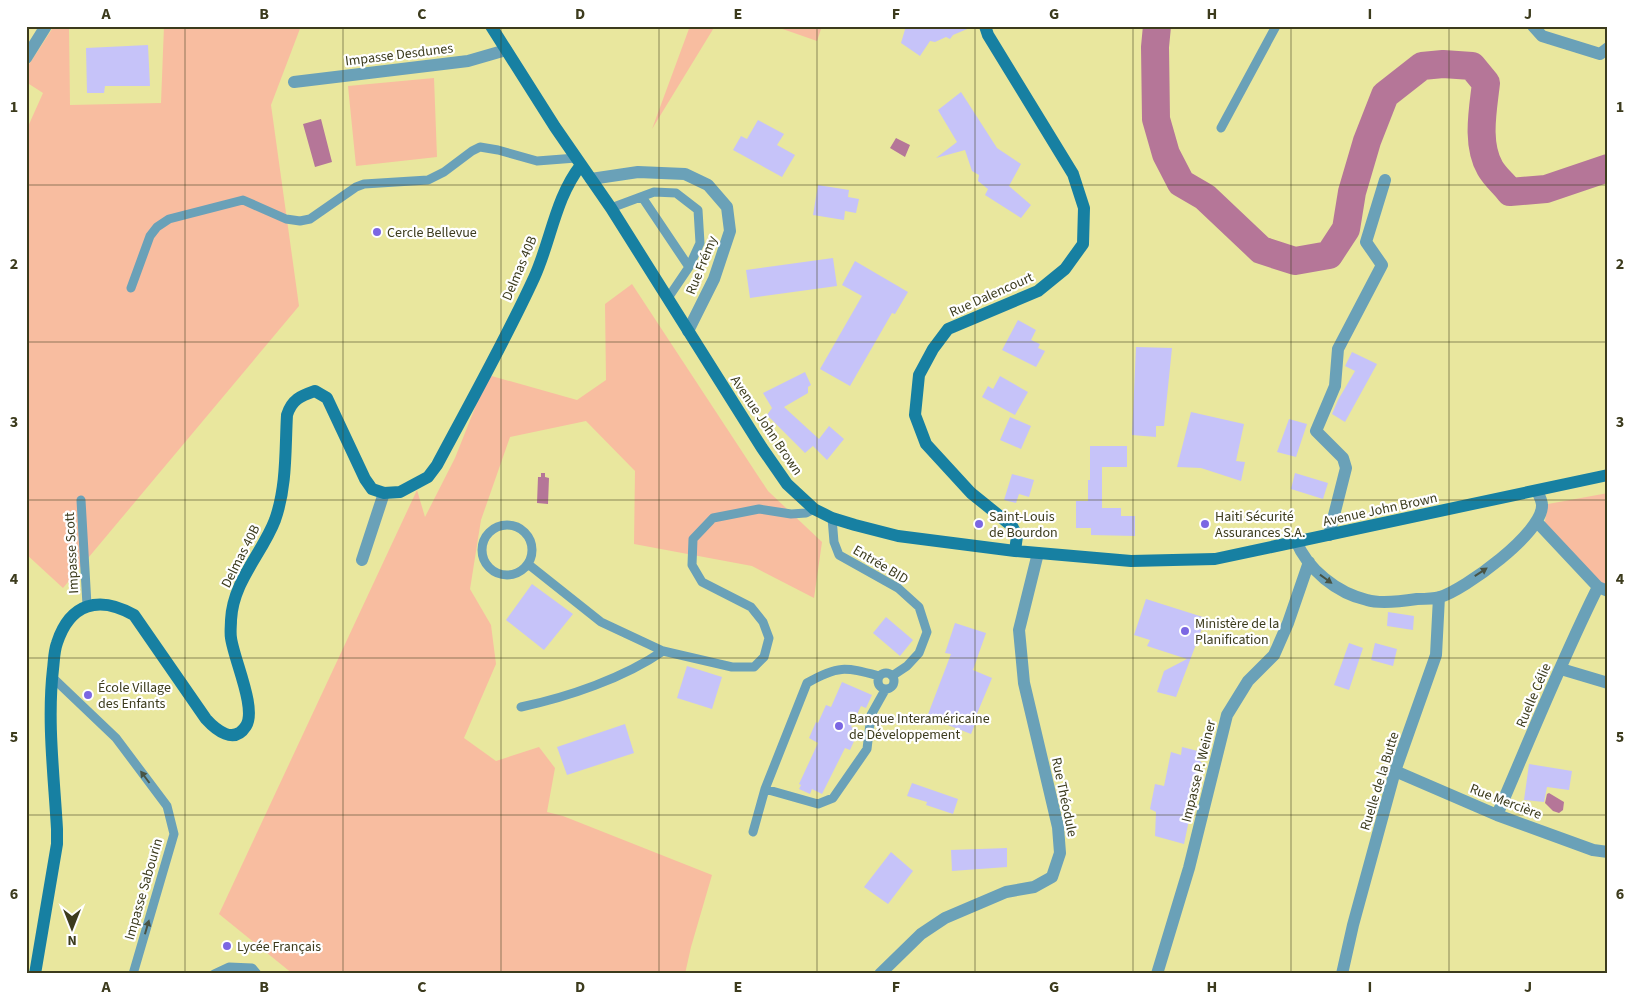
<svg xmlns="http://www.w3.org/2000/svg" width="1634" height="1000" font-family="'Source Sans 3',sans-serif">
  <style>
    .green { fill: #f8bda0 }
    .water { fill: #b57698 }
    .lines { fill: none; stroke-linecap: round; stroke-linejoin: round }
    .river { stroke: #b57698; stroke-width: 28 }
    .building { fill: #c6c3f9 }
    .lane { stroke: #6aa1b8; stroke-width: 9 }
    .street { stroke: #6aa1b8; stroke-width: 12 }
    .secondary { stroke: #1780a2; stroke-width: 12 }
    .oneway { fill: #485444 }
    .grid { fill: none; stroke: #3c3b1d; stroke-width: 1; stroke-opacity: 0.55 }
    .poi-dot { fill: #7b67e3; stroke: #fff; stroke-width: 2 }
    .labels { text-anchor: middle; stroke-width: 4.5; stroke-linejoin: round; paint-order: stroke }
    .street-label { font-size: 14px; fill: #3c3b1d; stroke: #fff }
    .poi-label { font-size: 14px; fill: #3c3b1d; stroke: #fff; text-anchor: start }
    .neatline { fill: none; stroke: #3c3b1d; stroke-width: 2 }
    .grid-label { font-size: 16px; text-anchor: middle; font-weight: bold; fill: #3c3b1d }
  </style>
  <rect width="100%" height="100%" fill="#e9e79e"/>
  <!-- green -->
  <path class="green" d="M54,26H69L70,105L161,103L164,26H301L271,105L299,306L63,588L26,554V131L43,93L26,82V69Z
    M690,26H715L652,129Z
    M774,26H822L817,41Z
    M434,78L437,157L356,166L348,86Z
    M632,284L768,491L822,542L814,598L752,566L634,544L635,471L586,421L510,437L481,520L470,589L491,625L496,664L464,738L496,761L539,747L555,768L547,812L563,816L712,875L691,947L685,974H293L219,914L417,490L425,517L455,458L488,375L577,400L606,380L605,304Z
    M1608,493V590L1543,532L1548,504Z"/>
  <!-- water -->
  <path class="water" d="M321,119L332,162L315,167L303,124Z
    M896,138L910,145L905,157L890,148Z
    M541,473H545V477L549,478L548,504L537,503L538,477H541Z
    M1549,793L1564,802L1563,810L1559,813L1553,811L1545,803L1547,794Z"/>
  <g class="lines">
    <!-- river -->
    <path class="river" d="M1157,26L1155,47L1156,119L1166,154L1181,183L1205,197L1261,250L1295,261L1329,255L1346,229L1352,192L1367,141L1385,95L1422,66L1443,64L1472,66L1486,83C1483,110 1476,143 1490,168C1495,177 1504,184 1510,192L1546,189L1608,168"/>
  </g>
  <!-- building -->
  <path class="building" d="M906,26H972V27L953,35L950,39L946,37L935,42L930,41L920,56L901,43Z
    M148,45L150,86H105L104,93H87L86,48Z
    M961,92L997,148L1021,164L1009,186L1031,205L1021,218L985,195L988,189L978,181L979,175L972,171L965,150L936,158L957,142L938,110Z
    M758,120L784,134L777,145L795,155L782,177L733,150L741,136L747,139Z
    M818,185L849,190L848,197L859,199L856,213L845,211L844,220L813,215Z
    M833,258L837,286L750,298L746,270Z
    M855,261L908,292L895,314L892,313L850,386L820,369L862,296L842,285Z
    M1018,320L1036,330L1031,340L1040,344L1038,348L1045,351L1036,367L1002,350Z
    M1136,347L1172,348L1164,426H1156V437L1132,435Z
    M1352,352L1377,364L1345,422L1332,414L1338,400L1355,371L1345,366Z
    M805,372L811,385L808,387V393L784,407L819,439L829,426L844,439L827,460L813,446L814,445L805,453L767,415L772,408L763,393Z
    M1000,376L1028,392L1015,415L982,397L988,386L993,389Z
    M1191,412L1244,424L1236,461L1245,462L1241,481L1201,468L1177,467Z
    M1010,417L1031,426L1021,449L1000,440Z
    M1289,419L1307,424L1296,457L1277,452Z
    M1090,446H1127V467H1102V508H1121V516H1135V536L1091,535V528H1076V501H1088V480H1090Z
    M1295,473L1328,483L1323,499L1291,489Z
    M1012,474L1034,480L1029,497L1019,494L1016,503L1004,500Z
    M532,584L573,614L544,650L506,620Z
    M1146,599L1206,618L1176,697L1157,692L1164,671L1187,659L1147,646L1150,640L1134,635Z
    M1388,612L1414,616L1413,630L1387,626Z
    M886,617L913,640L900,656L873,633Z
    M955,623L986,633L973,670L992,678L976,716L978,717L971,734L927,717L951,654L945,653Z
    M1349,643L1363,648L1349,690L1334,685Z
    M1375,643L1397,649L1393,666L1371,660Z
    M687,666L722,677L712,709L677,698Z
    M842,682L872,695L866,708L861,706L851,727L859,730L850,750L845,748L822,794L812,789L810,794L799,789L801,785L799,784L818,743L809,738L816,722L818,723L826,705L831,707Z
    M625,724L634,753L567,775L557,747Z
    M1182,747L1202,752L1199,760L1202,763L1198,774L1203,777L1200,785L1196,786L1184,844L1155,836L1156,812L1150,809L1155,784L1164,786L1171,752L1181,755Z
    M1529,764L1572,771L1569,790L1547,787L1544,802L1524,800Z
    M912,783L958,799L953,814L926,805L927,802L907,796Z
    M1007,848V867L952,871L951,850Z
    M891,852L913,871L888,904L864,887Z"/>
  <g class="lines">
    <!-- lane -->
    <path class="lane" d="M1221,128L1276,26
      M642,197L689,267
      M611,208L654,192L676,193L698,210L700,243L689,267L668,298
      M131,288L150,236L157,227L169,219L243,200L286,219L300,221L310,219L356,187L364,184L428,180L444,172L472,151L480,147L498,150L537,161L576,158
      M81,500L87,605
      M832,518L834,542L839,555L898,588L919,607L927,632L919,653L907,666L892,676
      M482 550a25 25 0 1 1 50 0a25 25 0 1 1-50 0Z
      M528,564L601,622L663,651L732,667H754L764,657L769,638L763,622L751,607L702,582L692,565L693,539L713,518L759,509L791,514L806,513L814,509
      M878 681a8 8 0 1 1 16 0a8 8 0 1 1-16 0Z
      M52,677L116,738L167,806L174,834L133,974
      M521,707C568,697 624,678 663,651
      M765,789L818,804L833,798L867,749L871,715L885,690
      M753,832L765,789L807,683C838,665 845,667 879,676
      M214,974L229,967L252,968L257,974"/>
    <!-- street -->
    <path class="street" d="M1533,26L1542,36L1600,54L1608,48
      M26,58L46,26
      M294,82L468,61L506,50
      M591,179L638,172L685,174L708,185L727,207L730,231L714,279L688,331
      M1537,522L1598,587L1608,591
      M1329,535L1346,468L1343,458L1316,431L1335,386L1338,349L1382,265L1366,242L1385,180
      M1296,541C1308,570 1337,593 1367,600C1380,604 1404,601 1417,599C1424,599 1433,599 1440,597C1464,590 1543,533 1542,505C1542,501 1539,495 1537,491
      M362,560L384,493
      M1561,669L1608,683
      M1395,771L1497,815L1593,850L1608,852
      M1497,815C1530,739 1561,661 1598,587
      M880,974L921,934L945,918L1006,892L1034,887L1052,877L1060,853L1058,827L1024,683L1019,630L1038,553
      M1157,974L1189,868L1227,715L1248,681L1274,655L1288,623L1309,562
      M1342,974L1353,925L1395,771L1436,655L1439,597"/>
    <!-- secondary -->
    <path class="secondary" d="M491,26L555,127L611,208L762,448L787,484L814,509L832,518L855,525L898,536L1015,551L1131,561L1215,559L1608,475
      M985,26L988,35L1073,174L1084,208L1083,244L1065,269L1038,291L948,329L933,349L919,375L915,415L926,444L971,493L1012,526L1017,536L1015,551
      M35,974L57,844V829C54,776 47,721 53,669C54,661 54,651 57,643C70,603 99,595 134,615L206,719C216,730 234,745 246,726C257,709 234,660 231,638C230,632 231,626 231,620C233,581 262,554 275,520C287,486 285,450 287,415C292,399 301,396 315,391L327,398L365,479L372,489L384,493L400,492L428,477L437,465C470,403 505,341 534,278C551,241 555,198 581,165"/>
  </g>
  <!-- one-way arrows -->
  <defs><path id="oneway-solid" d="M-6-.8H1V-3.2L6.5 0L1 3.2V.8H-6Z" transform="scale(1.25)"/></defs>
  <g class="oneway">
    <use href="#oneway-solid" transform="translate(1481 572) rotate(-33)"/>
    <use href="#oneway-solid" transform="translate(1326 579) rotate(36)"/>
    <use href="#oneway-solid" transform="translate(145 777) rotate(-127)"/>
    <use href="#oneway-solid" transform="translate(147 927) rotate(-74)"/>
  </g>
  <!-- grid -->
  <path class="grid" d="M185,26V974M343,26V974M501,26V974M659,26V974M817,26V974M975,26V974M1133,26V974M1291,26V974M1449,26V974M26,185H1608M26,342H1608M26,500H1608M26,658H1608M26,815H1608"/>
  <!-- markers -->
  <g class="poi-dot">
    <circle cx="377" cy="232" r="5"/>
    <circle cx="979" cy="524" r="5"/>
    <circle cx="1205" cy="524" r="5"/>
    <circle cx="1185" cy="631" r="5"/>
    <circle cx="88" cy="695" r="5"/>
    <circle cx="839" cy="726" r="5"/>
    <circle cx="227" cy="946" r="5"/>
  </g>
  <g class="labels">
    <!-- street labels -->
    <g class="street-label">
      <text transform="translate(399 54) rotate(-7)" y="5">Impasse Desdunes</text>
      <text transform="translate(701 265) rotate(-68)" y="5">Rue Frémy</text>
      <text transform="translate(519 268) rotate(-67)" y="5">Delmas 40B</text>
      <text transform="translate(991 294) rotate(-24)" y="5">Rue Dalencourt</text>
      <text transform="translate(767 425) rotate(56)" y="5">Avenue John Brown</text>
      <text transform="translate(1380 509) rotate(-12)" y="5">Avenue John Brown</text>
      <text transform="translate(71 553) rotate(-93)" y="5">Impasse Scott</text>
      <text transform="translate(240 556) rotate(-63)" y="5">Delmas 40B</text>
      <text transform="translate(881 564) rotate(31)" y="5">Entrée BID</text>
      <text transform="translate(1533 695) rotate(-67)" y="5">Ruelle Célie</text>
      <text transform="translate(1198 771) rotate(-76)" y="5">Impasse P. Weiner</text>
      <text transform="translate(1379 781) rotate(-73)" y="5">Ruelle de la Butte</text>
      <text transform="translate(1065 797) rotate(78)" y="5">Rue Théodule</text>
      <text transform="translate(1506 801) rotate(21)" y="5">Rue Mercière</text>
      <text transform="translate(143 889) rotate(-74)" y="5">Impasse Sabourin</text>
    </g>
    <!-- poi labels -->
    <g class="poi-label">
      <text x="387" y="237">Cercle Bellevue</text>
      <text x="989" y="521">Saint-Louis<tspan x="989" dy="16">de Bourdon</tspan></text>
      <text x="1215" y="521">Haiti Sécurité<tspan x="1215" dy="16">Assurances S.A.</tspan></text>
      <text x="1195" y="628">Ministère de la<tspan x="1195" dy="16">Planification</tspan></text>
      <text x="98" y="692">École Village<tspan x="98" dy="16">des Enfants</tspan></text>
      <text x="849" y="723">Banque Interaméricaine<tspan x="849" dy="16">de Développement</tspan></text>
      <text x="237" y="951">Lycée Français</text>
    </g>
  </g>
  <!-- border -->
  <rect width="1634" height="1000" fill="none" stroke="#ffffff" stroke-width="55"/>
  <!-- north arrow -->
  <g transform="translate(72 928) rotate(180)" stroke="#ffffff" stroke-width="4" paint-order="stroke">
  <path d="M0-4L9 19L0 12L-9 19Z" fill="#3c3b1d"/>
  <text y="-8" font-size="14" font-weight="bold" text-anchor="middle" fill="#3c3b1d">N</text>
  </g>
  <rect x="28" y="28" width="1578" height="944" class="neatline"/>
  <g class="grid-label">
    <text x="106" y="19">A</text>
    <text x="264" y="19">B</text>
    <text x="422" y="19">C</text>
    <text x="580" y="19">D</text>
    <text x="738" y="19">E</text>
    <text x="896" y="19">F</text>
    <text x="1054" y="19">G</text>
    <text x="1212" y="19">H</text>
    <text x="1370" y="19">I</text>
    <text x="1528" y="19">J</text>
    <text x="14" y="112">1</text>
    <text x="1620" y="112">1</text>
    <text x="14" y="269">2</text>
    <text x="1620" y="269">2</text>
    <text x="14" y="427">3</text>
    <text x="1620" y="427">3</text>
    <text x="14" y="584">4</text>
    <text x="1620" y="584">4</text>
    <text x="14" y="742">5</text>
    <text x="1620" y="742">5</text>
    <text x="14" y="899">6</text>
    <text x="1620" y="899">6</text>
    <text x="106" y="992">A</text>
    <text x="264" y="992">B</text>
    <text x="422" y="992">C</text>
    <text x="580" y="992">D</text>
    <text x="738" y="992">E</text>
    <text x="896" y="992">F</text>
    <text x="1054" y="992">G</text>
    <text x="1212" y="992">H</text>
    <text x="1370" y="992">I</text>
    <text x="1528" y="992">J</text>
  </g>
</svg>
